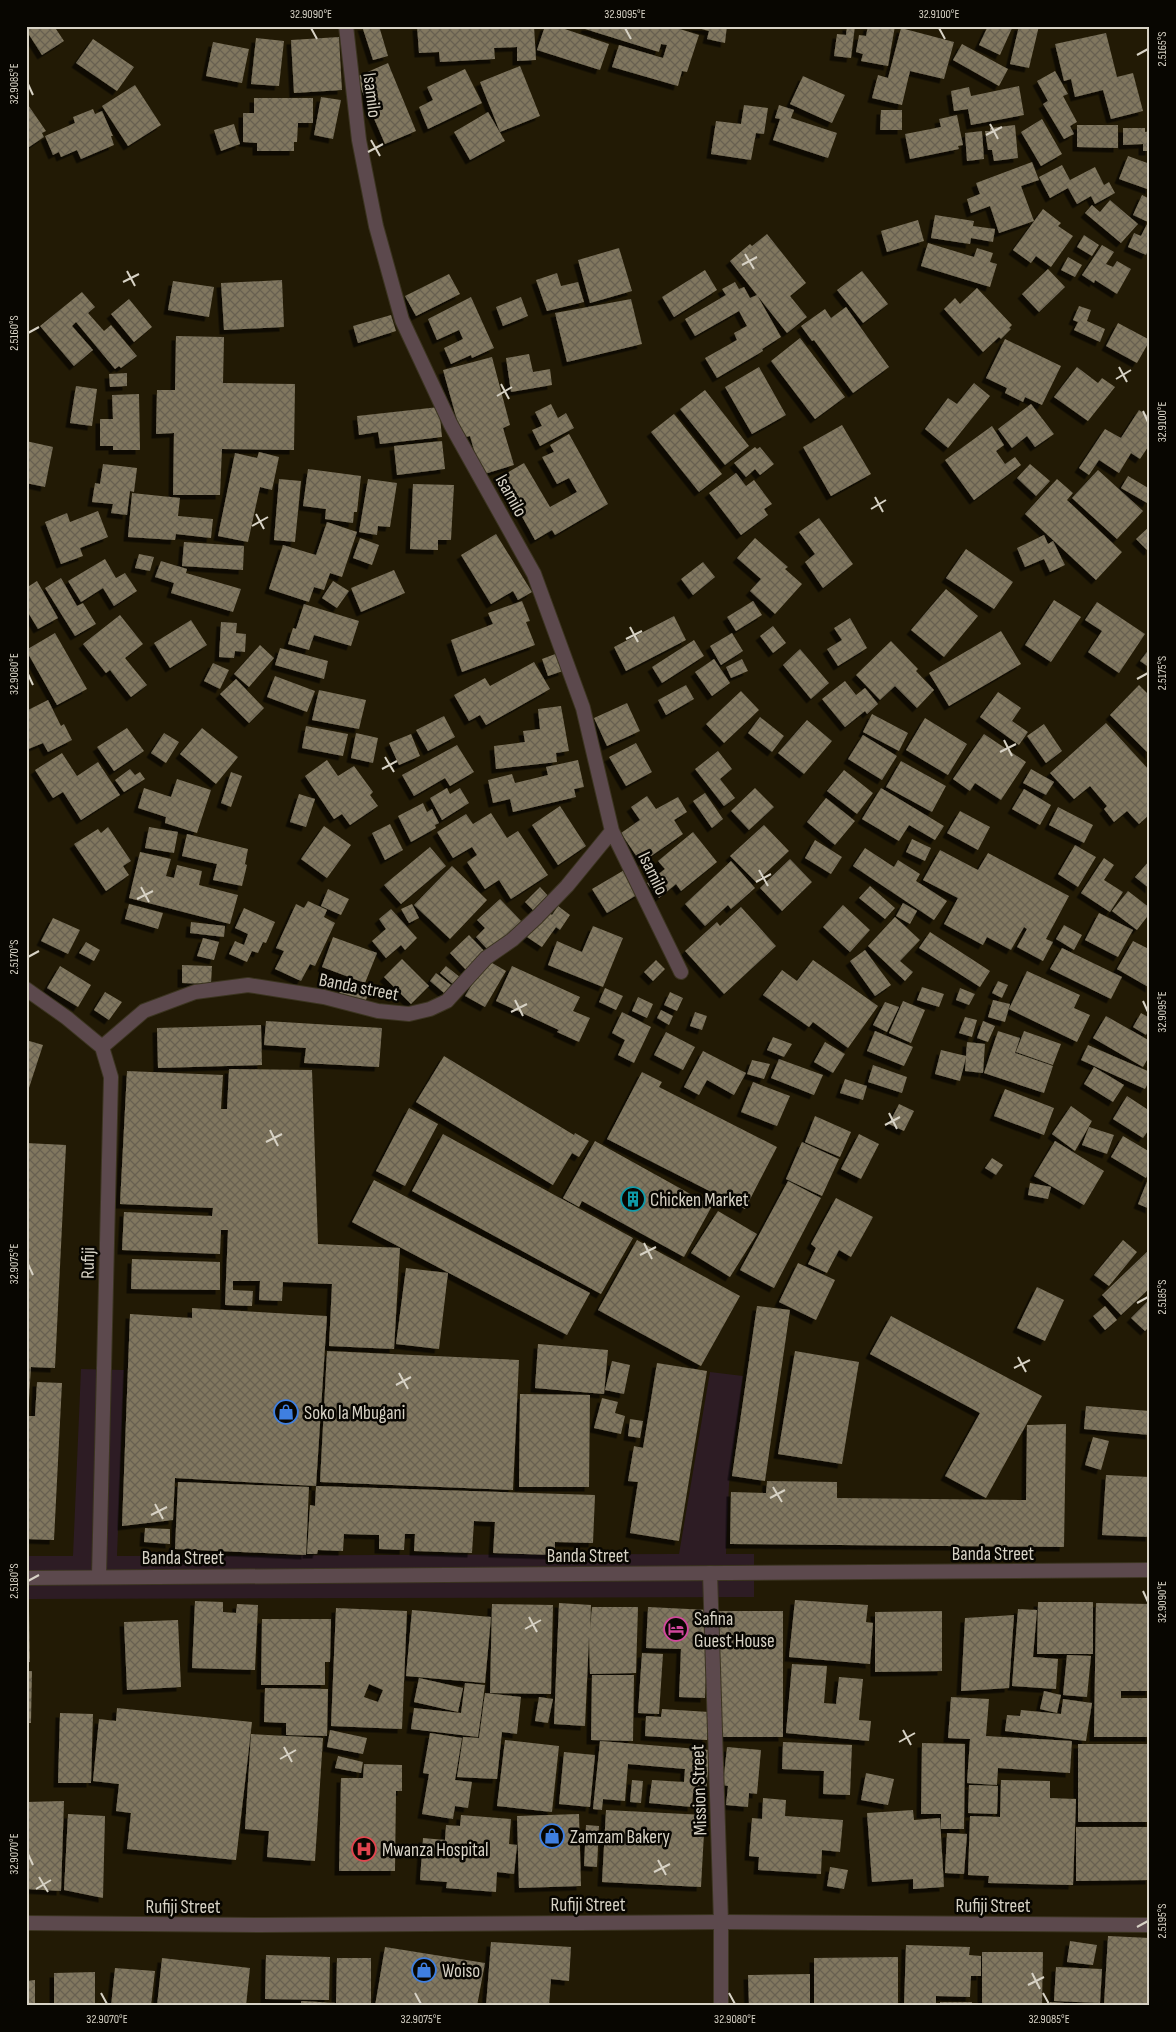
<svg xmlns="http://www.w3.org/2000/svg" width="1176" height="2032" font-family="'Sofia Sans Condensed',sans-serif">
  <style>
    .commercial { fill: #2d1c24 }
    .building { fill: url(#building-cross-hatch); fill-rule: evenodd; filter: url(#shadow) }
    .lines { fill: none; stroke-linecap: round; stroke-linejoin: round }
    .service-casing { stroke: #3b3420; stroke-width: 16 }
    .minor-casing { stroke: #3b3420; stroke-width: 16 }
    .tertiary-casing { stroke: #3b3420; stroke-width: 16 }
    .service { stroke: #5c494d; stroke-width: 14 }
    .minor { stroke: #5c494d; stroke-width: 14 }
    .tertiary { stroke: #5c494d; stroke-width: 14 }
    .ticks { fill: none; stroke: #d7d2c5; stroke-width: 2 }
    .labels { text-anchor: middle; stroke-width: 5; stroke-linejoin: round; paint-order: stroke }
    .street-label { font-size: 19px; fill: #d7d2c5; stroke: #080601 }
    .poi-label { font-size: 19px; fill: #d7d2c5; stroke: #080601; text-anchor: start }
    .neatline { fill: none; stroke: #d7d2c5; stroke-width: 2 }
    .ticks-label { font-size: 12px; text-anchor: middle; fill: #d7d2c5 }
  </style>
  <defs>
    <pattern id="building-cross-hatch" width="8" height="8" patternUnits="userSpaceOnUse" patternTransform="scale(1.25)"><rect width="8" height="8" fill="#81775f"/><path d="M0 0l8 8M0 8l8-8" fill="none" stroke="#676151"/></pattern>
    <filter id="shadow"><feDropShadow dx="-4.5" dy="4.5" stdDeviation="0" flood-color="#0009"/></filter>
  </defs>
  <rect width="100%" height="100%" fill="#221a05"/>
  <!-- commercial -->
  <path class="commercial" d="M81,1369L124,1370L117,1556L679,1554L710,1372L743,1376L729,1484L726,1554H754V1597L26,1599V1556H73Z"/>
  <!-- building -->
  <path class="building" d="M26,26H54L64,41L42,55L26,30Z
    M362,26H379L388,56L373,60Z
    M417,26H534L536,60L517,61V47L494,48L495,59L440,62L439,52L419,53Z
    M545,26H556L609,44L600,70L537,50Z
    M586,26H670L699,35L687,72L682,71L678,86L612,67L619,45L663,58L667,45L661,44L659,52L585,29Z
    M690,26H727L725,43L707,39L709,31Z
    M847,26H855L851,58L834,56L837,34L846,35Z
    M868,26H895L888,66L861,61L863,54L856,52L859,35L866,36Z
    M988,26H1013L1000,55L979,45Z
    M1019,26H1039L1029,68L1010,64Z
    M901,28L954,42L944,79L910,71L902,105L872,98L878,75L888,78Z
    M1106,33L1117,77L1133,73L1143,111L1111,119L1103,90L1075,97L1071,79L1064,81L1055,44Z
    M339,37L342,90L294,93L291,40Z
    M256,38L284,41L279,86L251,84Z
    M93,39L134,67L117,91L76,63Z
    M213,42L249,49L242,83L206,76Z
    M962,44L1008,69L999,86L953,60Z
    M388,63L416,131L385,144L356,77Z
    M520,66L540,116L500,132L480,82Z
    M465,69L482,103L428,129L419,107L433,100L427,87Z
    M1055,71L1068,94L1063,96L1077,122L1070,126L1074,134L1064,139L1043,104L1048,101L1037,81Z
    M803,76L845,95L832,123L790,104Z
    M135,85L161,125L128,146L102,106Z
    M1019,86L1024,115L971,125L968,109L954,111L951,91L969,87L971,96Z
    M321,97L341,100L333,139L314,135Z
    M254,98H313V123H298L297,142H294V151H257V143L243,142V113H254Z
    M26,102L46,131L42,133L44,137L26,149Z
    M744,105L768,108L764,134L756,133L751,160L711,154L716,121L741,124Z
    M779,105L794,110L791,118L837,133L828,158L773,140L780,119L775,118Z
    M93,109L95,114L102,111L113,136H111L114,145L81,159L77,150L61,157L59,152L53,155L45,136L75,123L73,117Z
    M881,110H902V130H880Z
    M488,112L505,141L470,160L454,132Z
    M957,115L963,145L958,146L959,149L910,159L905,134L941,127L939,119Z
    M1042,119L1062,154L1041,166L1021,132Z
    M234,124L240,144L221,151L214,130Z
    M1015,125L1018,158L994,161L992,150H988L985,131H990V128Z
    M1077,125H1118V148L1077,147Z
    M1123,128H1145V132L1150,131V151H1143V144L1123,145Z
    M982,131L984,159L967,161L965,133Z
    M1128,156L1150,164V190L1119,179Z
    M1032,162L1039,180L1021,186L1034,221L999,233L990,206L971,213L967,199L980,194L976,183Z
    M1062,165L1070,180L1095,167L1104,185L1109,182L1115,193L1095,204L1091,196L1077,204L1068,188L1050,198L1039,177Z
    M1142,195L1150,199V247L1146,255L1128,247L1134,233L1141,236L1148,222L1133,215Z
    M1110,200L1138,224L1121,243L1085,213L1092,205L1100,212Z
    M1043,209L1061,223L1058,226L1073,236L1051,267L1036,256L1031,263L1013,250Z
    M935,215L974,221L973,226L995,229L993,242L971,238L970,244L931,238Z
    M918,220L924,241L887,252L881,231Z
    M767,234L806,283L790,296L807,317L787,333L730,261L750,244L752,246Z
    M1084,235L1099,245L1092,256L1077,247Z
    M928,243L974,257L977,248L993,253L990,262L997,264L990,287L921,266Z
    M1102,245L1114,252L1106,264L1113,267L1117,261L1131,269L1117,294L1095,280L1094,283L1082,275Z
    M619,248L632,291L590,303L578,260Z
    M1068,257L1082,265L1075,277L1061,270Z
    M1048,269L1065,287L1039,312L1022,294Z
    M705,270L717,290L674,317L662,297Z
    M862,271L888,304L863,323L837,290Z
    M557,273L561,286L578,282L584,302L547,311L536,280Z
    M449,274L460,294L416,316L405,296Z
    M282,280L284,327L224,330L221,283Z
    M173,281L214,287L209,317L168,310Z
    M735,282L739,289L744,287L750,298L757,295L781,337L762,349L763,351L717,378L705,358L737,340L734,333L747,326L739,311L695,336L685,319L726,295L722,289Z
    M977,288L1012,325L1009,328L1011,329L1001,339L999,337L983,352L944,309L955,298L960,304Z
    M82,292L95,307L88,313L104,331L111,325L137,356L121,368L119,366L115,369L76,322L72,326L93,350L74,366L40,326Z
    M471,297L494,348L472,358L471,355L451,364L444,348L463,339L459,330L437,340L428,319Z
    M521,297L528,316L503,326L496,307Z
    M129,299L152,327L134,342L111,314Z
    M631,299L642,344L567,362L555,313Z
    M1079,306L1091,310L1087,321L1105,329L1100,342L1074,330L1078,322L1073,320Z
    M846,307L889,367L853,393L814,340L812,341L801,326L825,309L831,318Z
    M391,315L396,331L358,343L353,326Z
    M1118,323L1150,340L1137,363L1106,346Z
    M176,336L224,337L223,383L295,384L294,450L222,449L220,495H173L174,433L156,434L157,390H175Z
    M800,338L845,397L815,419L771,361Z
    M1005,339L1061,366L1042,405L1025,397L1023,402L1005,393L1007,388L986,378Z
    M529,354L533,372L550,369L552,385L511,392L506,358Z
    M492,357L510,425L503,428L514,465L481,475L470,436L462,438L443,370Z
    M759,367L786,415L752,434L725,387Z
    M1077,367L1098,383L1102,378L1115,387L1088,421L1054,397Z
    M127,373V386L110,387L109,374Z
    M974,383L990,396L948,448L925,429L948,398L957,404Z
    M76,386L97,389L92,426L70,423Z
    M705,390L749,446L725,465L680,409Z
    M139,394L140,450H113V446H100V419H113L112,395Z
    M551,404L558,418L566,413L574,428L540,446L532,430L542,426L535,412Z
    M1031,404L1054,434L1035,447L1027,436L1012,448L998,429Z
    M439,407L442,437L380,444L378,432L359,435L357,416Z
    M1139,410L1150,417V444L1140,459L1131,453L1119,473L1099,460L1089,475L1079,468L1105,429L1121,438Z
    M674,414L722,474L699,492L651,432Z
    M842,425L871,474L831,496L803,447Z
    M992,426L1004,445L996,451L1005,464L1015,457L1021,465L974,500L945,460Z
    M569,434L608,504L555,535L552,530L535,540L500,477L524,463L550,507L577,492L569,478L557,484L542,457L554,452L550,445Z
    M26,441L53,447L45,487L26,483Z
    M442,441L445,469L397,475L394,446Z
    M755,447L757,449L760,447L774,464L760,475L755,469L746,477L734,463Z
    M259,452L279,457L272,490L260,487L248,542L218,536L235,453L257,458Z
    M103,464L137,468L134,492L130,491L127,515L111,513L113,504L92,502L95,483L100,484Z
    M1030,464L1050,481L1036,496L1017,478Z
    M308,469L361,476L357,512H354L353,523L325,519L326,509L303,506Z
    M1098,470L1143,511L1117,539L1072,498Z
    M736,473L746,486L754,480L772,504L764,509L768,515L741,535L709,493Z
    M1128,476L1150,489V498L1147,503L1121,488Z
    M279,479L301,481L295,542L274,540Z
    M368,479L397,483L390,527L378,526L377,535L359,532Z
    M1057,479L1073,493L1067,500L1122,552L1096,580L1025,514Z
    M413,484L454,485L451,540H438V550L410,549Z
    M132,493L180,498L178,516L213,519L211,538L176,534L175,540L128,537Z
    M98,511L108,537L80,548L83,556L61,564L45,522L67,513L70,522Z
    M819,518L853,564L823,588L805,562L815,554L799,532Z
    M327,522L357,532L342,577L330,573L324,590L314,587L309,602L269,589L283,545L316,555Z
    M1150,526V550L1148,551L1136,539Z
    M496,534L532,592L518,600L513,591L491,604L461,555Z
    M1044,535L1048,544L1053,541L1065,565L1050,572L1044,559L1025,567L1017,548Z
    M360,538L379,545L372,565L353,558Z
    M755,538L788,567L785,569L802,584L775,614L750,591L761,579L737,558Z
    M184,542L244,546L243,570L182,566Z
    M966,549L1013,582L994,609L946,578Z
    M139,554L154,557L150,571L135,568Z
    M105,559L116,578L125,573L137,591L114,606L103,588L81,602L68,581Z
    M161,561L187,569L186,573L241,589L233,612L171,593L174,583L155,577Z
    M703,562L715,577L693,595L681,579Z
    M394,570L405,593L361,612L351,588Z
    M61,578L77,606L83,603L96,624L75,636L45,588Z
    M37,581L58,618L38,629L26,609V588Z
    M333,581L349,591L337,608L322,598Z
    M946,589L978,616L944,657L911,630Z
    M1054,600L1081,617L1051,662L1025,645Z
    M522,601L530,621L526,622L535,645L462,672L451,640L493,624L488,613Z
    M753,601L762,615L736,631L727,617Z
    M1097,602L1145,634L1119,673L1088,652L1102,631L1085,620Z
    M304,604L359,621L351,646L314,635L309,650L288,644L293,628L296,629Z
    M120,615L143,644L125,658L147,685L131,697L110,670L106,673L83,644Z
    M674,616L686,640L626,671L614,647Z
    M850,618L867,648L838,666L827,649L842,640L834,628Z
    M191,620L207,645L170,668L154,643Z
    M221,622L237,623L236,633L246,634L245,652L235,651L234,658L219,657Z
    M773,626L786,643L773,653L760,636Z
    M1001,631L1021,664L949,706L929,673Z
    M55,633L87,689L57,705L26,650Z
    M732,633L743,651L721,665L710,646Z
    M694,640L704,656L662,683L652,667Z
    M891,641L918,669L916,671L934,690L917,708L895,686L880,700L856,675Z
    M260,645L274,658L249,687L234,674Z
    M280,648L328,661L324,679L275,665Z
    M1150,648V668L1140,661Z
    M800,649L829,683L811,699L783,665Z
    M558,653L563,671L548,676L542,659Z
    M714,659L730,683L712,696L695,672Z
    M742,659L748,671L731,678L726,667Z
    M534,662L550,689L486,725L480,715L469,721L454,695L485,678L490,686Z
    M213,663L229,670L220,689L204,681Z
    M275,676L315,691L307,712L267,697Z
    M236,679L264,708L249,723L220,694Z
    M845,681L856,695L865,688L878,704L867,714L865,711L845,727L822,699Z
    M686,685L694,699L666,715L658,700Z
    M1139,685L1150,696V755L1110,715Z
    M319,690L366,700L359,729L312,720Z
    M741,691L759,710L724,743L706,724Z
    M998,692L1021,708L1012,721L1028,732L1019,745L980,717Z
    M48,700L61,726L64,724L72,740L48,752L43,743L26,750V711Z
    M627,703L640,731L607,746L594,718Z
    M561,706L569,751L556,753L557,762L496,769L494,746L525,742L523,731L540,729L538,709Z
    M872,714L908,733L899,751L863,732Z
    M444,716L455,737L428,751L416,730Z
    M760,717L784,736L772,752L748,733Z
    M925,718L967,744L948,775L906,750Z
    M807,720L832,741L804,774L778,753Z
    M1106,723L1150,771V814L1139,824L1127,811L1114,822L1104,809L1107,806L1090,786L1074,799L1050,773Z
    M1044,724L1062,751L1046,763L1027,736Z
    M306,726L348,734L343,756L302,748Z
    M127,728L144,751L114,771L97,747Z
    M202,728L238,757L216,784L180,754Z
    M164,733L179,742L166,763L151,753Z
    M356,733L378,738L373,763L351,758Z
    M411,734L420,756L399,765L389,743Z
    M984,734L1026,762L1001,800L975,783L970,791L953,779Z
    M863,735L897,756L882,780L848,759Z
    M636,743L652,772L626,786L609,757Z
    M457,745L474,772L450,786L445,778L414,796L402,775Z
    M718,751L732,769L720,779L735,798L724,806L695,769Z
    M62,753L77,776L98,762L120,795L81,820L63,792L53,798L35,770Z
    M327,760L338,776L354,766L373,792L370,795L378,806L350,825L342,814L334,819L305,776Z
    M578,760L584,787L574,789L576,797L513,812L510,799L493,803L488,780L512,774L515,783L548,775L546,767Z
    M901,761L946,786L932,812L886,787Z
    M130,769L135,775L140,772L145,779L124,792L115,780Z
    M1031,769L1054,782L1046,795L1023,783Z
    M844,770L873,793L857,814L827,791Z
    M231,772L242,776L231,807L221,803Z
    M177,779L211,790L197,833L165,823L166,817L138,808L144,788L171,797Z
    M447,788L450,794L460,788L469,803L442,820L430,798Z
    M755,788L774,807L749,830L731,811Z
    M881,788L944,826L935,840L909,825L899,841L862,819Z
    M1024,789L1051,805L1040,825L1012,809Z
    M705,793L723,819L712,828L693,801Z
    M299,794L315,799L306,827L290,822Z
    M647,796L656,809L678,797L687,812L674,820L683,834L641,863L621,833L640,820L631,807Z
    M826,798L855,821L835,845L807,822Z
    M423,803L427,812L432,809L439,823L435,825L436,828L411,842L398,816Z
    M560,806L586,846L558,865L532,825Z
    M1058,807L1093,825L1084,843L1049,825Z
    M960,811L990,827L978,850L947,833Z
    M491,813L507,838L518,831L548,875L511,899L499,880L485,889L467,862L477,855L472,847L453,858L437,832L466,814L473,824Z
    M390,824L403,850L385,860L372,833Z
    M764,825L789,851L756,882L730,856Z
    M324,826L351,845L327,878L301,859Z
    M108,827L131,861L123,866L129,875L106,891L74,844L98,829L101,833Z
    M149,827L178,832L174,853L145,848Z
    M693,832L717,862L681,891L676,884L659,898L647,883L665,869L658,861Z
    M187,834L248,849L245,864L247,865L242,886L213,880L217,864L182,856Z
    M912,839L931,848L925,861L906,852Z
    M815,840L842,857L831,874L805,858Z
    M1075,845L1096,857L1078,887L1058,874Z
    M430,847L446,866L401,904L384,885Z
    M865,848L894,867L898,860L920,874L916,881L947,901L934,920L853,866Z
    M940,850L978,870L988,853L1069,896L1046,939L1053,942L1043,961L1017,947L1027,929L1024,927L1011,950L987,937L983,945L944,924L958,898L923,880Z
    M140,852L171,859L166,876L174,878L177,865L202,871L199,885L238,895L230,924L129,898Z
    M1104,858L1114,865L1104,880L1123,892L1110,912L1081,893Z
    M790,859L812,882L782,911L760,888Z
    M1150,860V889L1135,877Z
    M731,861L755,888L731,909L728,905L705,926L685,904Z
    M452,866L487,900L450,939L414,905Z
    M626,869L640,893L607,913L592,889Z
    M870,886L895,908L885,919L859,898Z
    M540,887L550,898L535,912L525,902Z
    M328,889L349,899L341,915L321,906Z
    M1128,891L1150,908V913L1137,930L1112,911Z
    M500,899L523,923L490,952L476,937L485,928L477,920Z
    M308,901L327,910L324,917L335,923L315,966L310,964L301,981L275,969L284,951L276,948L296,904L304,908Z
    M903,903L917,911L910,924L896,916Z
    M129,904L163,913L158,929L125,919Z
    M412,904L419,918L409,923L401,909Z
    M843,905L870,930L850,952L823,927Z
    M558,906L570,915L560,930L556,927L542,947L527,937L545,910L552,915Z
    M741,907L776,946L724,994L685,951L717,922L720,926Z
    M244,908L275,922L266,943L263,942L258,953L252,951L247,962L229,954L235,941L244,945L248,934L235,928Z
    M391,909L417,938L405,950L401,945L386,958L372,941L386,929L379,919Z
    M1099,913L1133,930L1118,957L1085,940Z
    M895,917L920,940L900,961L913,972L905,981L868,946Z
    M53,918L80,930L68,954L41,941Z
    M191,922L225,926L224,937L190,933Z
    M1064,925L1082,935L1074,950L1056,939Z
    M593,926L623,938L603,987L548,965L557,941L582,952Z
    M930,932L990,971L980,987L919,948Z
    M469,935L487,954L468,972L450,953Z
    M333,937L377,953L365,983L322,967Z
    M203,938L219,942L214,960L197,956Z
    M1133,941L1147,948L1150,944V988L1117,969Z
    M86,942L100,950L94,961L79,953Z
    M1062,948L1122,977L1111,999L1050,969Z
    M865,950L891,985L875,996L850,961Z
    M402,959L429,986L411,1004L384,977Z
    M487,960L506,971L485,1007L465,996Z
    M656,960L665,969L653,981L644,972Z
    M813,960L878,1006L848,1048L813,1022L809,1027L763,995L782,970L797,981Z
    M182,965L212,966L211,984L182,983Z
    M60,966L91,985L78,1007L47,988Z
    M446,966L461,978L454,985L440,973Z
    M512,966L580,997L573,1011L590,1018L579,1042L557,1032L559,1030L496,1001Z
    M1027,971L1080,995L1074,1008L1090,1015L1077,1042L1009,1009Z
    M436,973L451,985L444,993L430,981Z
    M998,981L1008,985L1002,998L992,993Z
    M344,982L369,992L364,1005L339,994Z
    M922,987L944,994L939,1007L917,1000Z
    M605,988L623,996L616,1010L599,1002Z
    M960,988L975,994L969,1005L956,1000Z
    M105,992L122,1002L109,1020L94,1010Z
    M670,992L683,998L677,1011L664,1005Z
    M638,997L653,1004L647,1018L632,1011Z
    M993,1000L1010,1004L1005,1022L988,1017Z
    M903,1001L925,1010L911,1043L889,1033Z
    M885,1002L899,1007L887,1032L873,1025Z
    M661,1010L673,1016L669,1025L657,1018Z
    M622,1012L651,1027L634,1063L618,1055L625,1040L612,1033Z
    M695,1012L707,1016L702,1030L690,1026Z
    M1141,1013L1150,1018V1029L1146,1035L1133,1027Z
    M1106,1016L1150,1041V1055L1143,1067L1093,1038Z
    M965,1017L977,1020L972,1037L959,1033Z
    M266,1021L382,1028L379,1067L304,1063L306,1048L264,1045Z
    M983,1021L995,1026L988,1042L977,1038Z
    M261,1025L262,1065L158,1068L157,1028Z
    M875,1031L913,1047L904,1066L867,1051Z
    M998,1031L1020,1038L1015,1053L1053,1066L1044,1093L984,1073Z
    M1024,1031L1061,1044L1053,1065L1016,1052Z
    M666,1032L695,1047L683,1070L654,1055Z
    M773,1037L792,1044L784,1057L767,1050Z
    M26,1040L43,1045L27,1094H26Z
    M825,1042L845,1054L833,1073L814,1062Z
    M967,1042L985,1044L983,1073L965,1071L966,1057L960,1081L935,1074L941,1050L966,1056Z
    M1088,1045L1150,1072V1079L1145,1089L1081,1060Z
    M703,1051L746,1073L734,1095L707,1080L699,1095L684,1087Z
    M444,1056L574,1135L575,1133L589,1141L579,1157L572,1153L553,1185L416,1102Z
    M779,1059L823,1075L814,1095L771,1078Z
    M752,1060L770,1064L764,1079L747,1074Z
    M873,1065L907,1077L902,1093L868,1082Z
    M1094,1067L1124,1085L1113,1102L1084,1084Z
    M229,1069L312,1070L318,1244L400,1248L394,1349L329,1346L332,1284L283,1282L282,1301L259,1300L260,1281H233V1290L253,1291L252,1306L225,1305L228,1230H221L220,1254L122,1250L124,1212L212,1216L213,1208L120,1204L127,1071L223,1075L221,1109H227Z
    M642,1072L662,1082L659,1087L777,1147L745,1209L607,1139Z
    M845,1079L867,1086L863,1100L840,1093Z
    M753,1082L790,1096L777,1126L741,1112Z
    M1005,1089L1054,1108L1044,1135L994,1116Z
    M1127,1096L1150,1111V1128L1143,1138L1113,1119Z
    M899,1104L914,1111L904,1131L889,1124Z
    M1071,1106L1092,1121L1075,1151L1052,1134Z
    M409,1108L438,1124L405,1186L376,1171Z
    M815,1116L851,1132L840,1157L805,1142Z
    M1089,1127L1114,1135L1107,1154L1082,1145Z
    M443,1134L633,1238L601,1294L412,1191Z
    M859,1134L879,1144L861,1179L841,1169Z
    M1123,1136L1150,1152V1171L1146,1178L1111,1157Z
    M595,1141L712,1206L684,1257L582,1201L579,1207L563,1198Z
    M1055,1141L1104,1171L1084,1205L1034,1176Z
    M802,1142L839,1159L822,1196L786,1179Z
    M26,1143L66,1145L55,1368L31,1367L28,1416H35L37,1382L62,1383L54,1540L26,1539Z
    M992,1158L1003,1165L996,1175L985,1168Z
    M1150,1174V1209L1138,1204Z
    M374,1180L590,1293L567,1335L352,1222Z
    M788,1181L821,1198L774,1288L740,1270Z
    M1030,1183L1051,1187L1048,1199L1028,1195Z
    M836,1198L873,1217L851,1257L839,1250L827,1273L808,1264L816,1248L811,1244Z
    M718,1211L757,1234L730,1277L691,1253Z
    M637,1240L740,1296L701,1366L598,1310Z
    M1123,1240L1137,1252L1109,1286L1094,1275Z
    M1150,1249V1288L1121,1315L1102,1295Z
    M132,1259L220,1262V1290L131,1289Z
    M798,1263L835,1280L816,1320L779,1302Z
    M406,1268L448,1273L439,1349L396,1344Z
    M1037,1287L1064,1300L1045,1341L1017,1328Z
    M1150,1299V1326L1145,1331L1131,1318Z
    M757,1306L790,1310L765,1481L732,1476Z
    M1105,1306L1117,1320L1105,1330L1093,1316Z
    M192,1308L327,1316L316,1486L175,1478L173,1520L122,1526L130,1314L192,1318Z
    M891,1316L1042,1396L986,1498L945,1476L980,1413L870,1354Z
    M538,1344L608,1350L604,1394L535,1388Z
    M327,1351L519,1360L513,1490L320,1482Z
    M795,1351L859,1362L842,1464L778,1454Z
    M612,1361L630,1365L624,1394L605,1390Z
    M657,1363L707,1371L679,1541L630,1533L638,1482L628,1481L634,1446L643,1448Z
    M520,1394L590,1395L589,1487H519Z
    M602,1398L618,1402L615,1413L625,1416L621,1434L594,1428Z
    M1086,1406L1150,1411V1435L1084,1429Z
    M630,1419L643,1421L640,1438L628,1436Z
    M1066,1424L1064,1547L730,1544L731,1492L766,1493L767,1481L837,1482V1498L1026,1500L1027,1425Z
    M1093,1437L1109,1441L1101,1470L1085,1465Z
    M1106,1475L1150,1477V1537L1102,1535Z
    M178,1482L309,1487L306,1555L175,1549Z
    M316,1486L595,1495L593,1543L555,1542V1555L493,1553L495,1522L474,1521L472,1553L414,1551L415,1534H405L404,1550L379,1549V1535L344,1534L343,1551L318,1550L317,1554H307L310,1505L315,1506Z
    M145,1528L170,1529V1544L144,1542Z
    M795,1600L868,1605L866,1622L873,1623L870,1664L789,1657Z
    M195,1601L223,1602V1612L236,1613L237,1604L258,1605L255,1670L192,1668Z
    M1038,1602H1093V1654H1037Z
    M559,1603L591,1605L590,1630L592,1607H638L636,1673L590,1674L589,1636L585,1726L554,1724Z
    M1096,1603L1150,1604V1691H1121V1698H1150V1737H1094Z
    M492,1604L553,1605L551,1694L490,1693Z
    M648,1607L709,1610L705,1698L679,1697L681,1649L646,1648Z
    M336,1608L407,1611L402,1729L331,1726ZM369,1684L383,1690L378,1702L364,1697Z
    M1018,1609L1037,1610L1033,1657L1058,1659L1056,1689L1012,1686Z
    M26,1610H29L30,1662H26Z
    M412,1610L491,1617L485,1683L406,1676Z
    M716,1611H783V1737H717Z
    M942,1611V1671L875,1672V1612Z
    M1014,1615L1009,1688L961,1691L965,1618Z
    M262,1619H331L330,1662H325V1685H261Z
    M178,1620L181,1687L127,1690L124,1622Z
    M642,1653L663,1654L659,1714L638,1713Z
    M1067,1655L1091,1656L1087,1697L1063,1695Z
    M792,1664L827,1666L824,1703L836,1704L839,1677L863,1679L859,1720L871,1721L869,1741L786,1733Z
    M26,1671H32L31,1723H26Z
    M592,1675H634L633,1741L591,1740Z
    M419,1678L463,1688L458,1712L414,1702Z
    M465,1683L485,1685L478,1737L411,1729L414,1708L461,1713Z
    M265,1688L328,1689L327,1736L286,1735V1723L264,1722Z
    M1044,1691L1061,1695L1057,1713L1040,1709Z
    M485,1693L521,1697L517,1734L502,1732L497,1779L457,1777L463,1737L479,1738Z
    M539,1697L553,1699L548,1723L535,1721Z
    M951,1697L989,1699L986,1736L1072,1741L1070,1773L998,1768L997,1785L967,1783L970,1739L948,1738Z
    M1063,1699L1092,1703L1086,1741L1005,1731L1007,1715L1020,1716L1021,1710L1061,1714Z
    M117,1708L252,1722L236,1860L127,1849L131,1813L116,1811L119,1784L93,1781L99,1719L116,1721Z
    M662,1709L709,1712L707,1740L645,1736L646,1716L661,1717Z
    M60,1713L93,1714L91,1783H58Z
    M330,1730L367,1738L363,1754L327,1747Z
    M430,1733L462,1738L455,1780L472,1782L468,1808L455,1806L453,1819L422,1814L429,1774L423,1773Z
    M251,1734L323,1738L315,1861L267,1857L269,1831L245,1829Z
    M505,1740L559,1746L552,1812L497,1806Z
    M600,1741L710,1750L706,1794L693,1793L692,1807L649,1803L652,1780L684,1782L685,1769L628,1764L625,1801L603,1799L602,1810L593,1809Z
    M783,1742L852,1745L850,1795L823,1794L824,1771L782,1769Z
    M922,1743L965,1744L964,1829H941V1814H921Z
    M1078,1744H1150V1822H1078Z
    M727,1747L761,1750L757,1794L749,1793L748,1807L726,1805L728,1786L723,1785Z
    M564,1752L595,1755L590,1807L559,1804Z
    M338,1756L363,1762L361,1773L335,1768Z
    M364,1764L402,1765V1791H396L395,1871H339L341,1778H363Z
    M866,1773L894,1779L888,1805L861,1800Z
    M632,1780L643,1781L641,1803L630,1802Z
    M1001,1780L1050,1781V1798L1076,1799L1073,1885L988,1883L989,1876L968,1875L970,1816L1000,1817Z
    M969,1785L998,1786L997,1814L968,1813Z
    M763,1798L786,1800L785,1816L843,1820L840,1852L822,1850L821,1874L758,1870L759,1857L749,1856L752,1818L762,1819Z
    M64,1801L61,1891L26,1889V1802Z
    M606,1810L705,1815L701,1887L602,1882Z
    M913,1810L914,1820L940,1818L944,1887L913,1889V1879L872,1882L867,1813Z
    M68,1814L105,1816L103,1898L64,1890Z
    M579,1814L581,1886L519,1888L517,1816Z
    M461,1815L511,1819L509,1844L517,1845L514,1874L497,1872L496,1892L446,1888L447,1882L420,1880L423,1838L445,1840L446,1825L460,1826Z
    M586,1825L599,1826L597,1867L584,1866Z
    M1076,1827H1150V1880L1076,1881Z
    M947,1833L967,1834L964,1874L945,1873Z
    M830,1867L848,1870L844,1889L827,1886Z
    M1108,1936L1150,1938V2006L1104,2005Z
    M1070,1941L1097,1945L1093,1965L1067,1962Z
    M491,1942L571,1947L569,1981L551,1979L549,2006H486Z
    M906,1945L970,1947L969,1955L981,1956V1976H971L970,1997L936,1996V2006H904Z
    M385,1947L485,1963L477,2006L446,2003L445,2006H375Z
    M982,1952H1043L1042,2006H982Z
    M266,1955L330,1957L329,2000L265,1999Z
    M898,1957V2006H814V1958Z
    M162,1958L250,1968L246,2006H157Z
    M337,1958H371V2006H301V2001L336,2003Z
    M1056,1967L1102,1969L1100,2003L1054,2001Z
    M115,1968L155,1971L151,2006H111Z
    M95,1972V2006H54V1973Z
    M810,1974V2006H749L748,1975Z
    M35,1980V2006H26V1981Z
    M940,2002H972V2006H940Z
    M1050,2002L1079,2004V2006H1050Z"/>
  <g class="lines">
    <!-- service casing -->
    <g class="service-casing">
      <path id="service" d="M710,1573L721,1922"/>
    </g>
    <!-- minor casing -->
    <g class="minor-casing">
      <path id="minor" d="M346,26L359,140L376,226L402,320L451,425L534,574L583,708L612,831L681,972
        M26,989L67,1018L102,1047L111,1077L99,1576
        M102,1047L144,1011L195,992L248,985L324,997L378,1011L409,1014L430,1009L447,1001L486,958L512,940L537,917L567,886L612,831
        M26,1578L1150,1570
        M721,1922V2006"/>
    </g>
    <!-- tertiary casing -->
    <g class="tertiary-casing">
      <path id="tertiary" d="M26,1923L262,1925L721,1922L1150,1925"/>
    </g>
    <!-- service -->
    <use href="#service" class="service"/>
    <!-- minor -->
    <use href="#minor" class="minor"/>
    <!-- tertiary -->
    <use href="#tertiary" class="tertiary"/>
  </g>
  <!-- ticks -->
  <path class="ticks" d="M311,28L317,39M625,28L631,39M939,28L945,39M1137,55L1148,49M28,84L33,95M990,124L998,139M986,135L1002,127M371,140L380,156M368,152L383,144M745,254L754,269M742,265L757,257M127,271L135,286M123,282L139,274M28,333L39,327M1119,367L1127,382M1116,379L1131,370M501,384L509,399M497,396L512,387M1143,411L1148,422M875,497L883,512M871,509L886,500M256,514L264,529M252,526L268,517M630,627L638,642M626,639L642,631M28,674L33,685M1137,679L1148,673M1004,740L1012,756M1000,752L1016,744M385,757L394,772M382,769L397,761M759,870L768,886M756,882L771,874M141,887L149,902M137,899L153,891M28,957L39,951M515,1000L523,1016M1143,1001L1148,1012M511,1012L527,1004M889,1113L897,1129M885,1125L900,1117M270,1130L278,1146M266,1142L282,1134M644,1243L652,1259M640,1255L656,1247M28,1264L33,1275M1137,1303L1148,1297M1018,1357L1026,1372M1014,1368L1030,1360M399,1373L408,1389M396,1385L411,1377M773,1487L782,1502M770,1498L785,1490M155,1504L163,1519M151,1515L167,1507M28,1581L39,1575M1143,1591L1148,1602M529,1617L537,1632M525,1629L541,1620M903,1730L911,1745M899,1742L915,1733M284,1747L292,1762M280,1759L296,1750M28,1854L33,1865M658,1860L666,1875M654,1872L670,1864M39,1877L48,1892M36,1889L51,1880M1137,1927L1148,1921M1032,1973L1040,1989M1028,1985L1044,1977M101,1993L107,2004M415,1993L421,2004M729,1993L735,2004M1043,1993L1049,2004"/>
  <!-- icons -->
  <defs>
    <g id="building-ring" transform="scale(1.25)"><circle r="9.5" fill="#080601" stroke="#0f9aa8" stroke-width="1.5"/><path d="M-4-6H4V6H1V3H-1V6H-4ZM-2.5-4.3h1.7v1.8h-1.7ZM.8-4.3h1.7v1.8H.8ZM-2.5-1h1.7V.8h-1.7ZM.8-1h1.7V.8H.8Z" fill="#0f9aa8"/></g>
    <g id="shop-ring" transform="scale(1.25)"><circle r="9.5" fill="#080601" stroke="#3f7fe0" stroke-width="1.5"/><path d="M-5-2.5h2.3a2.7 3.5 0 0 1 5.4 0H5L5.5 6h-11ZM-1.5-2.5h3a1.5 2.3 0 0 0-3 0Z" fill="#3f7fe0"/></g>
    <g id="hotel-ring" transform="scale(1.25)"><circle r="9.5" fill="#080601" stroke="#d1479c" stroke-width="1.5"/><path d="M-6-4.5h1.5V1H6V5H4.5V3h-9V5H-6ZM-4 0a1.8 1.8 0 1 1 3.6 0ZM.5 0V-2.5h3Q6-2.5 6 0Z" fill="#d1479c"/></g>
    <g id="hospital-ring" transform="scale(1.25)"><circle r="9.5" fill="#080601" stroke="#e0444e" stroke-width="1.5"/><path d="M-5-5h3v3.5h4V-5h3V5h-3V1.5h-4V5h-3Z" fill="#e0444e"/></g>
  </defs>
  <g fill-rule="evenodd">
    <use href="#building-ring" x="633" y="1199"/>
    <use href="#shop-ring" x="286" y="1412"/>
    <use href="#hotel-ring" x="676" y="1629"/>
    <use href="#shop-ring" x="552" y="1836"/>
    <use href="#hospital-ring" x="364" y="1849"/>
    <use href="#shop-ring" x="424" y="1970"/>
  </g>
  <g class="labels">
    <!-- street labels -->
    <g class="street-label">
      <text transform="translate(373 95) rotate(83)" y="7">Isamilo</text>
      <text transform="translate(512 495) rotate(61)" y="7">Isamilo</text>
      <text transform="translate(654 873) rotate(64)" y="7">Isamilo</text>
      <text transform="translate(359 986) rotate(11)" y="7">Banda street</text>
      <text transform="translate(87 1263) rotate(-89)" y="7">Rufiji</text>
      <text x="993" y="1560">Banda Street</text>
      <text x="588" y="1562">Banda Street</text>
      <text x="183" y="1564">Banda Street</text>
      <text transform="translate(698 1790) rotate(-92)" y="7">Mission Street</text>
      <text x="588" y="1911">Rufiji Street</text>
      <text x="993" y="1912">Rufiji Street</text>
      <text x="183" y="1913">Rufiji Street</text>
    </g>
    <!-- poi labels -->
    <g class="poi-label">
      <text x="650" y="1206">Chicken Market</text>
      <text x="304" y="1419">Soko la Mbugani</text>
      <text x="694" y="1625">Safina<tspan x="694" dy="22">Guest House</tspan></text>
      <text x="570" y="1843">Zamzam Bakery</text>
      <text x="382" y="1856">Mwanza Hospital</text>
      <text x="442" y="1977">Woiso</text>
    </g>
  </g>
  <!-- border -->
  <rect width="1176" height="2032" fill="none" stroke="#080601" stroke-width="55"/>
  <rect x="28" y="28" width="1120" height="1976" class="neatline"/>
  <g class="ticks-label">
    <text x="311" y="18">32.9090°E</text>
    <text x="625" y="18">32.9095°E</text>
    <text x="939" y="18">32.9100°E</text>
    <text transform="translate(1162 49) rotate(-90)" y="4">2.5165°S</text>
    <text transform="translate(14 84) rotate(-90)" y="4">32.9085°E</text>
    <text transform="translate(14 333) rotate(-90)" y="4">2.5160°S</text>
    <text transform="translate(1162 422) rotate(-90)" y="4">32.9100°E</text>
    <text transform="translate(1162 673) rotate(-90)" y="4">2.5175°S</text>
    <text transform="translate(14 674) rotate(-90)" y="4">32.9080°E</text>
    <text transform="translate(14 957) rotate(-90)" y="4">2.5170°S</text>
    <text transform="translate(1162 1012) rotate(-90)" y="4">32.9095°E</text>
    <text transform="translate(14 1264) rotate(-90)" y="4">32.9075°E</text>
    <text transform="translate(1162 1297) rotate(-90)" y="4">2.5185°S</text>
    <text transform="translate(14 1581) rotate(-90)" y="4">2.5180°S</text>
    <text transform="translate(1162 1602) rotate(-90)" y="4">32.9090°E</text>
    <text transform="translate(14 1854) rotate(-90)" y="4">32.9070°E</text>
    <text transform="translate(1162 1921) rotate(-90)" y="4">2.5195°S</text>
    <text x="107" y="2023">32.9070°E</text>
    <text x="421" y="2023">32.9075°E</text>
    <text x="735" y="2023">32.9080°E</text>
    <text x="1049" y="2023">32.9085°E</text>
  </g>
</svg>
